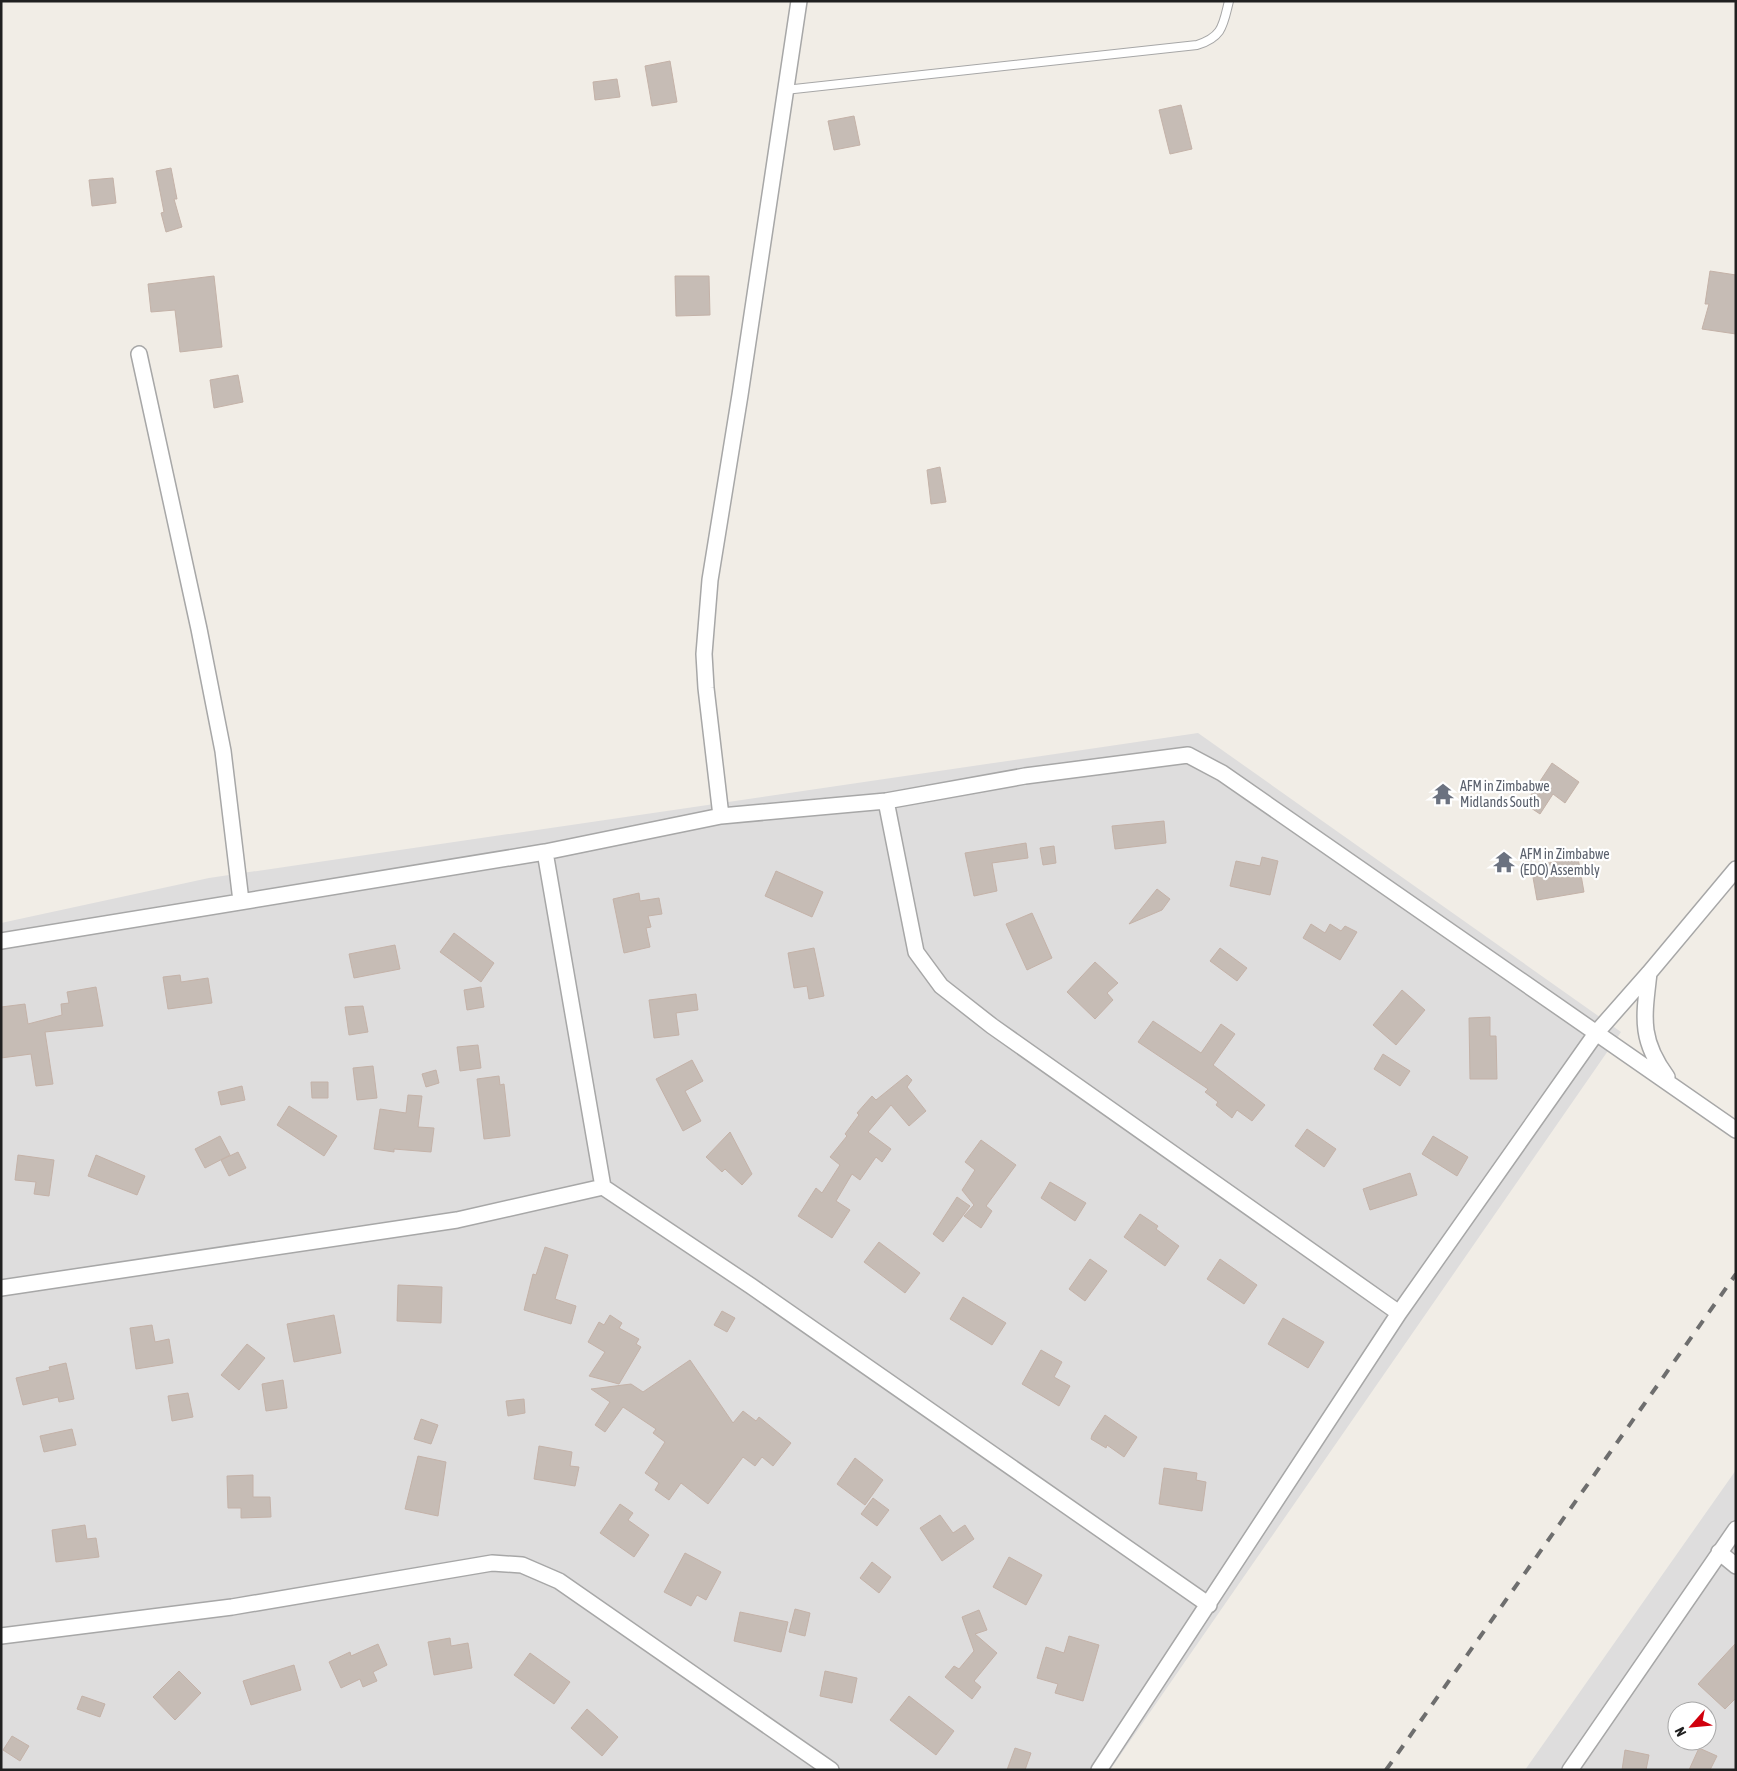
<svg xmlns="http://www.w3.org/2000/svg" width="1737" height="1771" font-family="'Asap Condensed',sans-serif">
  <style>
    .residential { fill: #dedddd; fill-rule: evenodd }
    .building { fill: #c6bcb5; stroke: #c4b2a8 }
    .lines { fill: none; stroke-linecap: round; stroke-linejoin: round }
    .lane-casing { stroke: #a7a7a7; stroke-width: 10 }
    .street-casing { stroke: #a7a7a7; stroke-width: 18 }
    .lane { stroke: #fff; stroke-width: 8 }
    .street { stroke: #fff; stroke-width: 15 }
    .rail { stroke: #6e6e6e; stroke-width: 4; stroke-dasharray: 10 10; stroke-linecap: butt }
    .labels { text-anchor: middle; stroke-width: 4.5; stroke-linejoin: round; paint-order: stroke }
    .worship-label { font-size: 14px; fill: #5b616d; stroke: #fff; text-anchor: start }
  </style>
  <rect width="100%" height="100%" fill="#f1ede6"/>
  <!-- residential -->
  <path class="residential" d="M1198,733L1621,1032L1110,1770H1V923L209,878Z
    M1736,1470V1770H1525ZM1677,1711H1707V1741H1677Z"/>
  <!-- building -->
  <path class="building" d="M670,61L677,102L652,106L645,66Z
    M617,79L620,97L595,100L593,82Z
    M1181,105L1192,149L1170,154L1159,110Z
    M854,116L860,145L834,150L828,121Z
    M171,168L177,199H174L182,227L166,232L161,213L164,212L156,171Z
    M113,178L116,203L92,206L89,180Z
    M1710,271L1736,275V334L1702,329L1709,304H1705Z
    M214,276L222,347L180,352L175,310L151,312L148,284Z
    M675,276H709L710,315L676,316Z
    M238,375L243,402L214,408L210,380Z
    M940,467L946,502L931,504L927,470Z
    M1552,763L1579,782L1565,803L1553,794L1540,814L1525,804Z
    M1164,821L1166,843L1115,849L1112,826Z
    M1026,843L1028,858L992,863L997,891L974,896L965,853Z
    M1054,846L1056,863L1043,865L1040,848Z
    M1262,857L1278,861L1270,895L1230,886L1236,861L1260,866Z
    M1578,858L1584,892L1537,900L1531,866Z
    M776,871L823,892L812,917L765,896Z
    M1157,889L1170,899L1162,910L1129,924Z
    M639,893L640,901L659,898L662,914L648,916L651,927L646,928L650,947L624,953L613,899Z
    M1032,913L1052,958L1027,970L1006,924Z
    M1311,924L1325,933L1330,924L1341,931L1345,926L1357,932L1340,960L1303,938Z
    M454,933L494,963L481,982L440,952Z
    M395,945L400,969L354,978L349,954Z
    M814,948L824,996L809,999L807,986L794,988L788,953Z
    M1220,948L1247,968L1237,981L1210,961Z
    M1095,962L1118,983L1107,993L1113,1000L1095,1019L1067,992Z
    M180,975L181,982L208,978L212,1003L168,1009L163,977Z
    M96,987L103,1026L45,1032L53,1084L36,1086L31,1054L1,1058V1007L25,1004L28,1024L62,1015L61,1004L69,1003L67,992Z
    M481,987L484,1007L467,1010L464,990Z
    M1402,990L1425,1010L1396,1045L1373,1025Z
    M696,994L698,1010L676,1013L679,1035L654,1038L649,1000Z
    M363,1006L368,1032L349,1035L345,1007Z
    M1490,1017V1036H1496L1497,1079H1470L1469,1018Z
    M1153,1021L1201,1053L1221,1024L1235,1034L1213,1065L1265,1105L1252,1121L1237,1110L1232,1118L1216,1105L1218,1102L1205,1092L1208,1089L1138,1042Z
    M478,1045L481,1068L460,1071L457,1047Z
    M1383,1054L1410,1071L1400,1086L1374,1069Z
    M692,1060L703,1081L685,1091L701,1121L683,1131L656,1079Z
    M373,1066L377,1098L357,1100L353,1068Z
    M436,1070L439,1083L426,1087L422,1074Z
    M907,1075L912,1080L907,1087L926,1111L909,1126L891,1105L868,1132L891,1149L882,1162L876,1157L860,1180L852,1174L836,1201L850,1210L832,1238L798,1216L816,1188L822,1193L840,1165L830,1157L847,1136L845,1134L859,1115L857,1113L872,1096L876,1100Z
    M499,1076L500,1085L504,1084L510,1136L484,1139L477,1079Z
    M311,1082H328V1098H312Z
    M242,1086L245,1100L221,1105L218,1092Z
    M408,1095L422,1096L418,1127L434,1128L431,1152L394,1149V1152L374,1149L380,1109L406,1113Z
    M289,1106L337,1136L324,1156L277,1125Z
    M1307,1129L1336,1149L1324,1167L1295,1146Z
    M730,1132L752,1174L742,1185L725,1169L722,1172L706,1157Z
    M220,1136L230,1155L205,1168L195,1149Z
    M1433,1136L1468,1157L1457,1176L1422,1154Z
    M981,1140L1016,1165L986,1206L992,1211L981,1228L964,1216L974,1205L962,1190L975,1170L965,1162Z
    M238,1152L246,1168L229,1176L221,1160Z
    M18,1155L54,1160L49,1196L34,1194L36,1182L15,1180Z
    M96,1155L145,1176L137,1195L88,1176Z
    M1410,1173L1417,1195L1370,1210L1363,1189Z
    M1050,1182L1086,1203L1075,1221L1041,1198Z
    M957,1197L970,1206L943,1242L933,1234Z
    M1140,1214L1158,1226L1156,1229L1179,1246L1165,1266L1124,1237Z
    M879,1242L920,1273L905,1293L864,1262Z
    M545,1247L568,1255L555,1299L576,1306L571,1324L524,1310L533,1274L536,1275Z
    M1090,1259L1107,1271L1085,1301L1069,1289Z
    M1220,1259L1257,1285L1244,1304L1207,1279Z
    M398,1285L442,1287L441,1323L397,1321Z
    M963,1297L1006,1323L992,1345L950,1319Z
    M722,1311L735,1318L727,1332L714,1325Z
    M334,1315L341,1353L294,1362L287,1324Z
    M610,1315L622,1323L619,1328L639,1339L636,1344L641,1347L619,1384L589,1376L605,1352L588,1342L599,1322L604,1325Z
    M1283,1318L1324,1342L1308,1368L1268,1344Z
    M152,1325L155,1342L169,1339L173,1363L136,1369L130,1328Z
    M247,1344L265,1358L239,1390L221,1375Z
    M1041,1350L1062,1362L1054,1377L1070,1386L1059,1406L1022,1384Z
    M690,1360L733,1423L743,1411L756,1421L759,1417L791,1443L773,1466L762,1457L755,1466L743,1457L708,1504L681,1483L669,1500L655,1490L659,1483L645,1473L665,1442L653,1433L656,1429L623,1407L605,1432L595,1425L610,1402L591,1389L631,1384L643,1392Z
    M66,1363L74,1399L59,1402L58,1397L23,1405L16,1378L50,1370L49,1367Z
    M283,1380L287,1408L266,1411L262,1384Z
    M188,1393L193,1417L172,1421L168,1396Z
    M524,1399L525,1413L508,1416L506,1401Z
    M1105,1415L1137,1437L1124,1457L1107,1445L1106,1448L1091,1439L1092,1435Z
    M421,1419L438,1425L431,1444L414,1439Z
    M72,1429L76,1445L44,1452L40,1436Z
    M539,1446L572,1452L570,1466L579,1467L575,1486L534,1479Z
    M418,1456L446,1462L438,1516L405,1509Z
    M855,1458L883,1480L865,1505L837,1484Z
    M1164,1468L1197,1473L1196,1480L1206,1482L1202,1511L1159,1504Z
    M253,1475V1497H270L271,1517L241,1518V1508H228L227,1476Z
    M873,1498L889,1510L877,1526L861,1514Z
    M620,1504L633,1513L628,1520L649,1535L634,1557L600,1533Z
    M940,1515L953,1533L965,1525L974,1539L942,1561L920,1528Z
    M85,1525L87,1539L96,1538L99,1557L56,1562L52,1530Z
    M685,1553L721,1572L706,1600L697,1595L691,1606L664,1592Z
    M1009,1557L1042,1575L1026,1605L993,1587Z
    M872,1562L891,1577L879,1593L860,1578Z
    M795,1609L810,1613L805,1636L789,1632Z
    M979,1610L987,1630L975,1634L997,1653L974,1681L981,1687L972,1699L945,1677L954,1666L959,1669L974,1651L962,1617Z
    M740,1612L788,1622L781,1652L734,1641Z
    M1069,1636L1099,1645L1083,1701L1055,1693L1058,1684L1037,1678L1046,1647L1064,1653Z
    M450,1638L451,1646L468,1643L472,1668L434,1675L428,1642Z
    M1736,1643V1698L1725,1709L1698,1684Z
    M378,1644L387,1665L373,1672L377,1681L363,1687L360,1679L341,1688L329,1662L350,1652L351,1656Z
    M530,1653L570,1682L554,1704L514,1675Z
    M294,1665L301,1690L251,1705L243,1681Z
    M179,1671L201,1693L175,1720L153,1697Z
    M825,1671L857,1678L852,1703L820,1696Z
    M82,1696L105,1704L100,1717L77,1709Z
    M909,1696L954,1731L936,1755L890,1720Z
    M587,1709L618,1737L602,1756L571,1728Z
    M12,1736L29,1746L20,1761L3,1750Z
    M1015,1748L1031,1753L1025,1770H1007Z
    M1699,1748L1717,1756L1710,1770H1689Z
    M1625,1750L1649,1755L1646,1770H1622Z"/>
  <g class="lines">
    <!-- lane casing -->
    <g class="lane-casing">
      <path id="lane" d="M785,90L1197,45C1223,37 1223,25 1229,1"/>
    </g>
    <!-- street casing -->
    <g class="street-casing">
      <path id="street" d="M139,354L199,629L223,751L241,901
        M886,801L916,952L941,986L992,1026L1399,1313
        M721,816L706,688L704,654L710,580L740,395L799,1
        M545,852L603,1187
        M1,941L545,852L721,816L886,801L1025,776L1188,755L1222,773L1736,1130
        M1649,973C1644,1017 1639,1039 1667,1077
        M1,1288L457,1220L603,1187L751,1286L1209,1605
        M1719,1552L1736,1566
        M1,1636L232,1607L492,1563L522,1565L559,1581L831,1770
        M1099,1770L1399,1313L1597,1032L1649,973L1736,869
        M1570,1770L1736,1529"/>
    </g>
    <!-- lane -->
    <use href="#lane" class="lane"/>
    <!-- street -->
    <use href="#street" class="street"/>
    <!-- rail -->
    <path class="rail" d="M1386,1770L1736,1274"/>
  </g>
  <!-- icons -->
  <defs>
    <g id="temple-bare" transform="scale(1.725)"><path d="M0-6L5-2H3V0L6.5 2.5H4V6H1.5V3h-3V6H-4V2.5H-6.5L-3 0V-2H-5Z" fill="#6b7280" stroke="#fff" stroke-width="2.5" paint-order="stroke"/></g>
  </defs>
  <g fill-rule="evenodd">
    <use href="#temple-bare" x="1443" y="794"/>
    <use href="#temple-bare" x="1504" y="862"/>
  </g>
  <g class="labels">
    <!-- worship labels -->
    <g class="worship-label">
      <text x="1460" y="791">AFM in Zimbabwe<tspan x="1460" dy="16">Midlands South</tspan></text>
      <text x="1520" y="859">AFM in Zimbabwe<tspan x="1520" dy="16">(EDO) Assembly</tspan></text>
    </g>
  </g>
  <!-- border -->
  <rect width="1737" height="1771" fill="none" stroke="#202020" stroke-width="5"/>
  <!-- north arrow -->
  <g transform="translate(1692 1726) rotate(243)"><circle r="24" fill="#ffffff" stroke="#a6a6a6"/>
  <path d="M0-4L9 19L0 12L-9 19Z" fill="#d0000d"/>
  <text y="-8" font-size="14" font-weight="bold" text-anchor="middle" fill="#202020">N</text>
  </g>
</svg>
